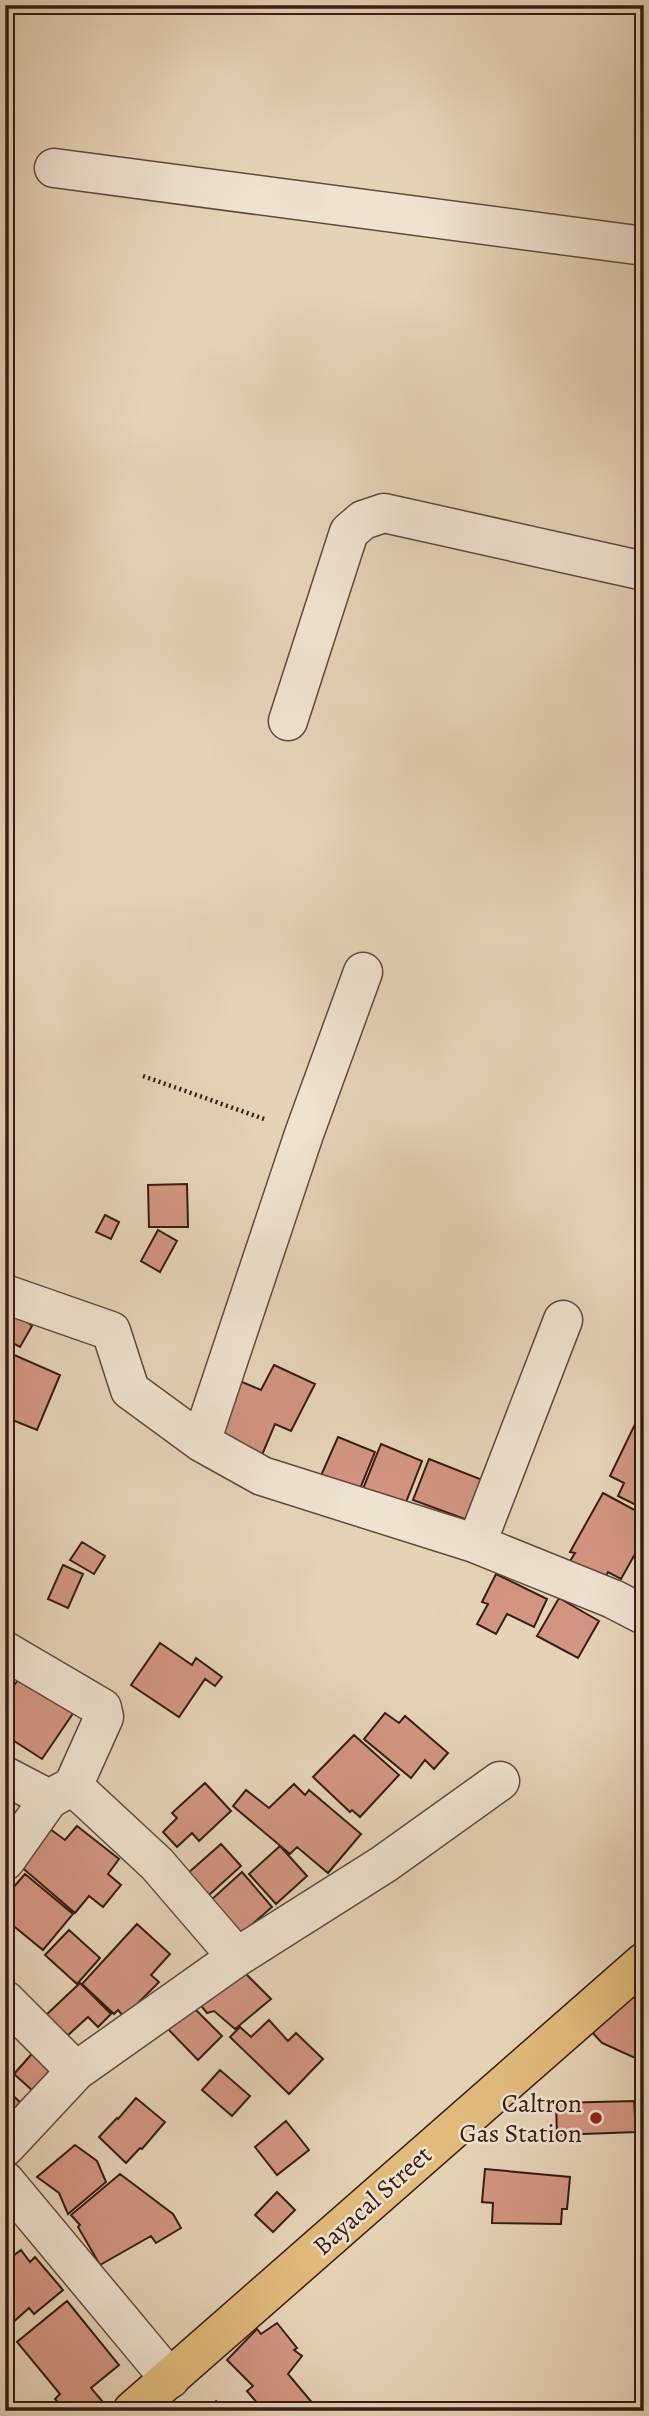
<svg xmlns="http://www.w3.org/2000/svg" width="649" height="2416" font-family="Alegreya,serif">
  <style>
    .building { fill: #d39581; stroke: #371d13; stroke-width: 2 }
    .lines { fill: none; stroke-linecap: round; stroke-linejoin: round }
    .minor-casing { stroke: #624a3c; stroke-width: 41 }
    .major-casing { stroke: #371d13; stroke-width: 41 }
    .path { stroke: #371d13; stroke-width: 4.5; stroke-dasharray: 2 3.5; stroke-linecap: butt }
    .minor { stroke: #eee2d0; stroke-width: 38 }
    .major { stroke: #e2ba7b; stroke-width: 38 }
    .poi-dot { fill: #8f2418; stroke: #eee2d0; stroke-width: 2.5 }
    .labels { text-anchor: middle; stroke-width: 5; stroke-linejoin: round; paint-order: stroke }
    .poi-label { font-size: 26px; fill: #371d13; stroke: #eee2d0; text-anchor: end }
    .street-label { font-size: 26px; fill: #371d13; stroke: #eee2d0 }
  </style>
  <rect width="100%" height="100%" fill="#e5d3b6"/>
  <filter id="stains"><feTurbulence type="fractalNoise" baseFrequency=".00286" numOctaves="4"/><feColorMatrix values="0 0 0 0 .2 0 0 0 0 .09 0 0 0 0 .02 0 0 0 .5 -.17"/></filter>
  <radialGradient id="worn" r=".72"><stop offset=".6" stop-color="#630" stop-opacity="0"/><stop offset="1" stop-color="#630" stop-opacity=".3"/></radialGradient>
  <!-- building -->
  <path class="building" d="M187,1184L188,1227H149L148,1185Z
    M105,1215L119,1222L111,1239L96,1232Z
    M158,1230L177,1241L160,1272L141,1261Z
    M5,1303L32,1326L20,1347L5,1339Z
    M5,1351L60,1375L37,1430L5,1417Z
    M274,1365L315,1384L291,1431L275,1424L259,1462L209,1441L235,1379L261,1390Z
    M637,1420L644,1423V1509L618,1496L624,1483L610,1476Z
    M338,1437L375,1452L357,1496L319,1480Z
    M381,1444L422,1461L401,1515L359,1499Z
    M429,1459L485,1481L470,1521L413,1500Z
    M603,1493L644,1515V1538L621,1579L608,1572L600,1586L567,1566L575,1553L570,1552Z
    M82,1542L105,1556L94,1574L70,1560Z
    M63,1565L83,1574L68,1608L48,1599Z
    M496,1574L547,1599L534,1627L507,1614L496,1634L477,1624L488,1604L482,1602Z
    M559,1598L599,1621L578,1658L537,1636Z
    M160,1643L192,1665L196,1658L222,1677L215,1686L205,1679L179,1717L131,1685Z
    M23,1673L76,1709L42,1759L5,1735V1698Z
    M385,1713L399,1723L405,1716L448,1753L434,1769L425,1760L411,1778L364,1739Z
    M354,1735L399,1775L360,1817L352,1810L350,1812L313,1777Z
    M205,1783L231,1811L199,1841L192,1833L177,1847L163,1832L177,1818L172,1813Z
    M294,1784L305,1795L309,1790L361,1834L328,1873L297,1847L290,1854L233,1806L246,1790L269,1808Z
    M77,1826L119,1859L108,1874L121,1885L103,1907L89,1896L75,1913L19,1865L50,1829L65,1840Z
    M221,1844L241,1866L199,1904L179,1881Z
    M280,1846L307,1876L276,1904L249,1874Z
    M242,1872L272,1907L241,1934L211,1900Z
    M25,1874L73,1914L43,1950L5,1919V1897Z
    M137,1924L170,1954L151,1975L159,1982L124,2017L118,2010L114,2014L82,1984Z
    M69,1930L100,1958L77,1984L45,1955Z
    M242,1970L271,1999L235,2029L214,2011L207,2013L197,2001Z
    M80,1983L111,2014L98,2027L88,2017L66,2037L46,2015Z
    M644,1983V2062L602,2043L590,2030Z
    M191,2005L222,2036L198,2060L167,2028Z
    M269,2020L288,2041L296,2033L323,2059L289,2094L230,2037L240,2027L251,2037Z
    M37,2048L56,2065L33,2091L14,2074Z
    M220,2070L250,2096L232,2116L202,2090Z
    M5,2088L23,2105L5,2123Z
    M136,2098L165,2122L142,2149L140,2148L126,2163L99,2137L117,2118L118,2119Z
    M634,2101L636,2132L557,2135L556,2103Z
    M286,2121L309,2150L277,2175L255,2147Z
    M75,2145L97,2161L106,2182L68,2214L59,2193L37,2177Z
    M485,2169L570,2177L567,2209H562L561,2224L492,2223L493,2203L482,2202Z
    M120,2174L173,2214L181,2228L156,2243L151,2236L100,2265L78,2227L80,2225L71,2215Z
    M277,2192L295,2210L273,2232L255,2215Z
    M21,2250L30,2262L35,2257L63,2290L34,2314L29,2308L10,2325L5,2320V2262Z
    M67,2301L119,2365L91,2388L102,2401L91,2411H65L55,2399L60,2394L17,2342Z
    M277,2323L297,2348L294,2350L302,2356L288,2374L314,2405L307,2411H264L247,2391L253,2386L227,2360L257,2329L261,2334Z
    M216,2401L227,2411H205Z"/>
  <g class="lines">
    <!-- minor casing -->
    <g class="minor-casing">
      <path id="minor" d="M54,168L644,246
        M288,721L349,532L363,520L384,513L644,571
        M5,1294L111,1331L130,1390L201,1442L262,1476L474,1543L613,1599L644,1615
        M201,1442L304,1134L363,972
        M474,1543L483,1527L563,1320
        M5,1651L102,1708L104,1717L73,1786L49,1799L5,1861
        M5,1776L49,1799
        M73,1786L157,1864L237,1957
        M5,2000L76,2071
        M5,2147L76,2071L237,1957L384,1864L500,1781
        M5,2181L170,2379"/>
    </g>
    <!-- major casing -->
    <g class="major-casing">
      <path id="major" d="M132,2411L644,1962"/>
    </g>
    <!-- path -->
    <path class="path" d="M143,1076L267,1120"/>
    <!-- minor -->
    <use href="#minor" class="minor"/>
    <!-- major -->
    <use href="#major" class="major"/>
  </g>
  <!-- markers -->
  <circle class="poi-dot" cx="596" cy="2118" r="7"/>
  <g class="labels">
    <!-- poi labels -->
    <g class="poi-label">
      <text x="582" y="2112">Caltron<tspan x="582" dy="30">Gas Station</tspan></text>
    </g>
    <!-- street labels -->
    <g class="street-label">
      <text transform="translate(372 2200) rotate(-42)" y="9">Bayacal Street</text>
    </g>
  </g>
  <!-- margin -->
  <rect width="649" height="2416" fill="none" stroke="#e5d3b6" stroke-width="28"/>
  <rect x="7" y="7" width="635" height="2402" fill="none" stroke="#371d13" stroke-width="3.5"/>
  <rect x="14" y="14" width="621" height="2388" fill="none" stroke="#371d13" stroke-width="2"/>
  <rect width="100%" height="100%" filter="url(#stains)"/>
  <rect width="100%" height="100%" fill="url(#worn)"/>
</svg>
